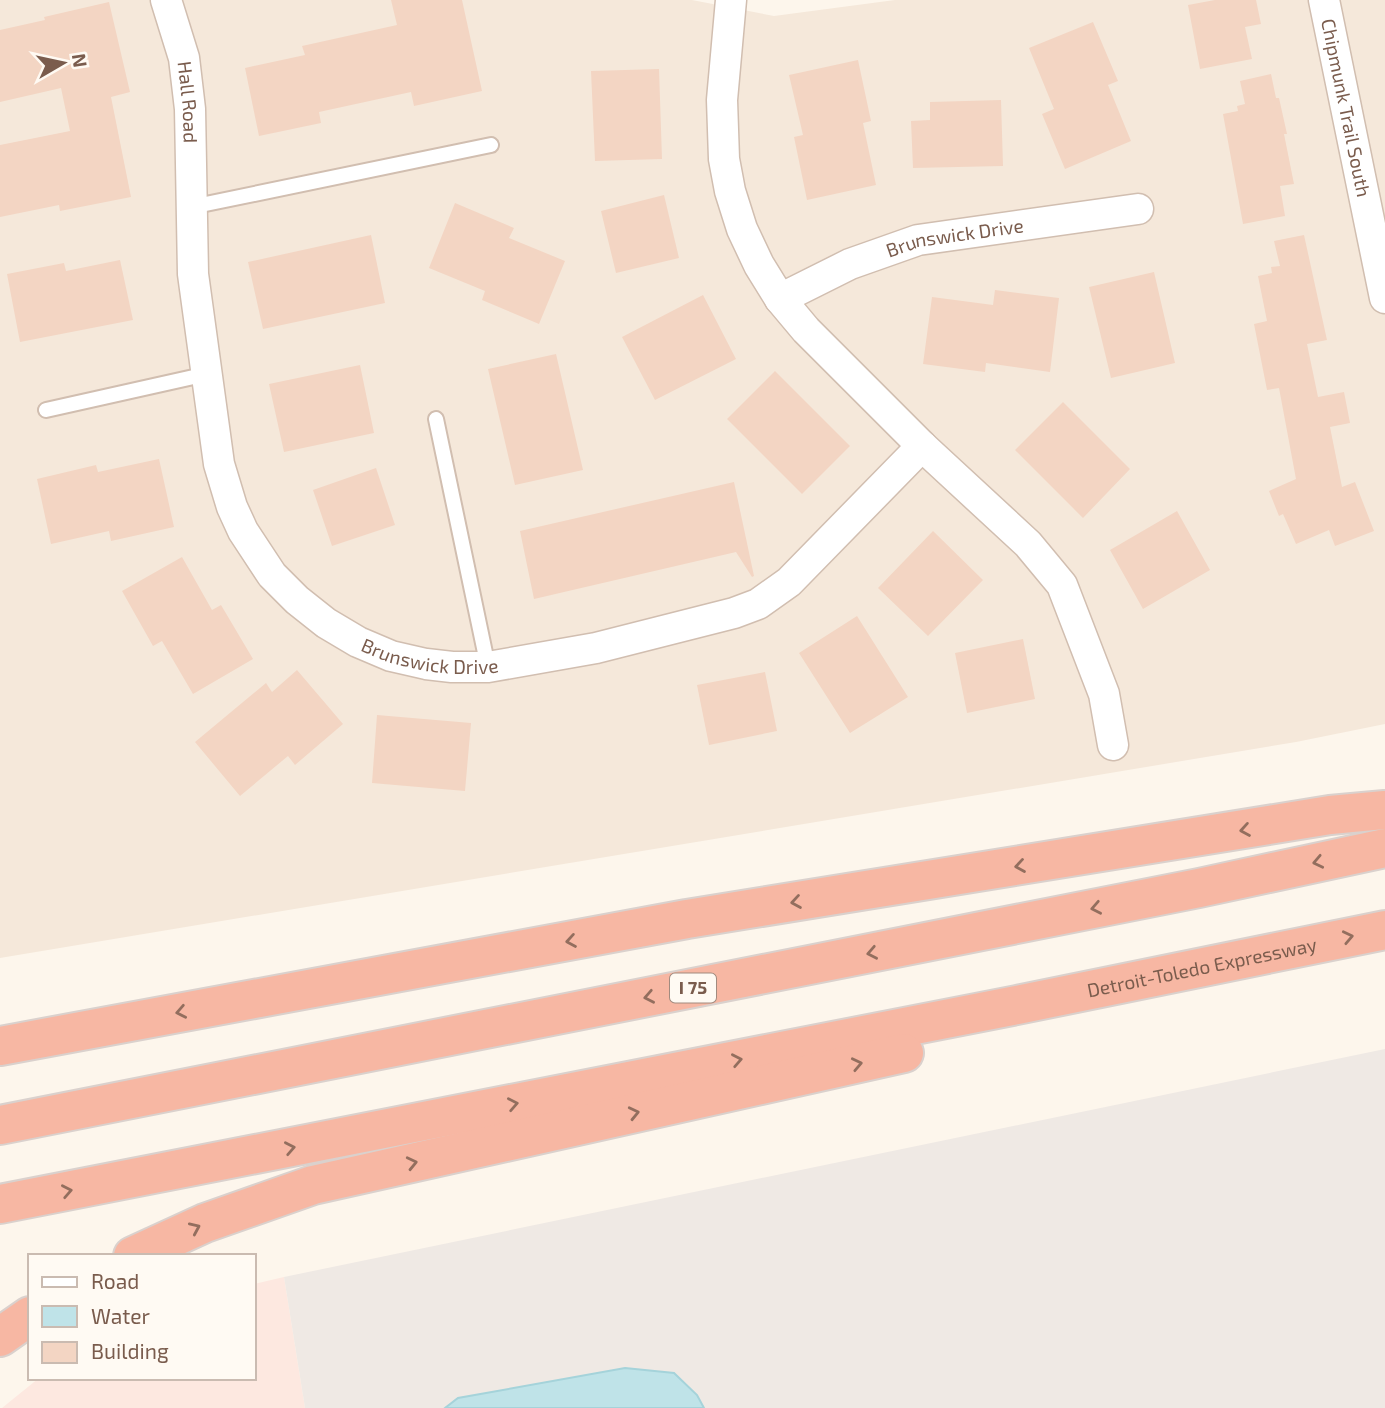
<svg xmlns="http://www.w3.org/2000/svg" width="1385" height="1408" font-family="'Exo 2',sans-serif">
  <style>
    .residential { fill: #f5e8da }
    .commercial { fill: #fde8e0 }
    .industrial { fill: #efe9e4 }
    .water { fill: #bfe3e8; stroke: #a5d3da; stroke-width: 2 }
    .building { fill: #f3d5c3 }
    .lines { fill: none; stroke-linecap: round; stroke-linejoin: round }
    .service-casing { stroke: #d1beb0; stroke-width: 18 }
    .minor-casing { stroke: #d1beb0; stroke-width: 33 }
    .motorway-casing { stroke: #dad1cd; stroke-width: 42 }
    .service { stroke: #fff; stroke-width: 14 }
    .minor { stroke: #fff; stroke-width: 30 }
    .motorway { stroke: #f7b7a3; stroke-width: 38 }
    .oneway { stroke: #936e5e }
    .labels { text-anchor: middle; stroke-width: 6; stroke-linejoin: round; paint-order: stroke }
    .shield { fill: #fffaf3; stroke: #a28b7f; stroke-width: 2 }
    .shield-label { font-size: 18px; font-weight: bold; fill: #7a5c4d }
    .street-label { font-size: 19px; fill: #7a5c4d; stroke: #fffaf3 }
  </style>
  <rect width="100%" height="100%" fill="#fdf6ec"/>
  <!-- residential -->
  <path class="residential" d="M0,0H692L774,16L895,0H1385V724L1296,742L0,958Z"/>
  <!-- commercial -->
  <path class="commercial" d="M284,1277L305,1408H2L39,1378H254V1284Z"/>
  <!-- industrial -->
  <path class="industrial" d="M1385,1049V1408H305L284,1277Z"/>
  <!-- water -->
  <path class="water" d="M625,1368L674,1373L697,1395L704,1408H445L458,1398Z"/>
  <!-- building -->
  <path class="building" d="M391,0H462L482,91L414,106L411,92L319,112L321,123L259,136L245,68L305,55L302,46L397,25Z
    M1215,0H1256L1261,24L1245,27L1252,59L1200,69L1188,5Z
    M109,2L130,92L111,97L131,197L60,211L59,205L0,217V145L70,131L61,88L0,102V30L45,20L44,17Z
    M1093,22L1118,81L1108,85L1131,141L1065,169L1042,114L1054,109L1029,48Z
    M858,60L871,121L863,123L876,185L807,200L794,137L803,135L789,75Z
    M659,69L662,159L595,161L591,71Z
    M1271,74L1276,98H1279L1287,134H1284L1294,184L1280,186L1285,216L1243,224L1223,114L1238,111L1237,106L1245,104L1240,81Z
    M1001,100L1003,166L913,168L911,121L930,120V102Z
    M664,195L679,258L616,273L601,211Z
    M455,203L514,228L509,238L565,261L539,324L482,300L485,291L429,268Z
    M371,235L385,303L263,329L248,262Z
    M1304,235L1327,340L1307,344L1318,397L1344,392L1350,423L1330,427L1342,487L1355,482L1374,531L1335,546L1329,530L1296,544L1283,514L1279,516L1269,491L1296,479L1279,388L1267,390L1254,324L1267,321L1258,276L1272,273L1271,267L1280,266L1274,241Z
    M120,260L133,320L20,342L7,274L64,263L66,271Z
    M1154,272L1175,363L1111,378L1089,287Z
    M995,290L1059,298L1050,372L986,363L985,372L923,364L932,297L993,305Z
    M703,295L736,359L655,400L622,337Z
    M556,354L583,470L515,485L488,369Z
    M360,365L374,433L284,452L269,384Z
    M775,371L850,446L802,494L727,419Z
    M1063,402L1130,469L1083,518L1015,450Z
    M159,459L174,527L111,541L109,531L51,544L37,479L96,465L98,472Z
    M376,468L395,525L332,546L313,490Z
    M734,482L754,576L752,577L736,552L534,599L520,531Z
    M1177,511L1210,570L1143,609L1110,550Z
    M933,531L983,580L928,636L878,588Z
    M182,557L212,610L221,605L253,659L193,694L162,641L153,646L122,591Z
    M857,616L908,697L850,733L799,653Z
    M1023,639L1035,699L967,713L955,653Z
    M297,670L343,724L295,765L288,756L240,796L195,742L266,683L272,692Z
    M765,672L777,731L709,745L697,685Z
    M377,715L471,723L465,791L372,783Z"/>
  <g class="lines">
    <!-- service casing -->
    <g class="service-casing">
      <path id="service" d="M191,207L491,145
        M46,410L207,374
        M436,419L488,667"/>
    </g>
    <!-- minor casing -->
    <g class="minor-casing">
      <g id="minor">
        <path id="s1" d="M166,0L184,58L190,109L193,274L219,464L232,507L243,531L272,575L297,600L326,623L358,642L391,656L426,664L452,667H488L596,648L734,613L758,604L789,582L922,446"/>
        <path d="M731,0L722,100L724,159L730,191L742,229L759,265L780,299L806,330L922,446L1028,544L1062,585L1104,694L1113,745"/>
        <path id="s2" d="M1324,0L1385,298"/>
        <path id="s3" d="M780,299L850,264L918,240L1138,209"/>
      </g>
    </g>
    <!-- motorway casing -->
    <g class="motorway-casing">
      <g id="motorway">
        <path d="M0,1046L687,919L1330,815L1385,810"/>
        <path d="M0,1125L1199,888L1385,848"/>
        <path id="s4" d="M0,1204L1017,1005L1385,930"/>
        <path d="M133,1256L205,1223L313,1185L904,1053"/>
        <path d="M0,1337L30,1316"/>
      </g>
    </g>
    <!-- service -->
    <use href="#service" class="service"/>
    <!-- minor -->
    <use href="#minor" class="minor"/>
    <!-- motorway -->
    <use href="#motorway" class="motorway"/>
  </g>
  <!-- one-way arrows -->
  <defs><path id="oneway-chevron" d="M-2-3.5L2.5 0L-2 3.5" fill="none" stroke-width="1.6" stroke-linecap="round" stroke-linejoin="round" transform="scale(1.75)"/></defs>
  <g class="oneway">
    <use href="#oneway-chevron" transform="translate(1245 830) rotate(170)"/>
    <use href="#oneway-chevron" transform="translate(1318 862) rotate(168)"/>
    <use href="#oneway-chevron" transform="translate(1020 866) rotate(171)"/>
    <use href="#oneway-chevron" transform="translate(796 902) rotate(171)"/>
    <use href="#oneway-chevron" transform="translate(1096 908) rotate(169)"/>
    <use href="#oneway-chevron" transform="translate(1348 937) rotate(-12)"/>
    <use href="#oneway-chevron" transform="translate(571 941) rotate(170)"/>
    <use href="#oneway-chevron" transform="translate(872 953) rotate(169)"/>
    <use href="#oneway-chevron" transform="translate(649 997) rotate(169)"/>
    <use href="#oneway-chevron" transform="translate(181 1012) rotate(169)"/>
    <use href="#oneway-chevron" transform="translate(737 1060) rotate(-11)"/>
    <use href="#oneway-chevron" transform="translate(857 1064) rotate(-12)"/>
    <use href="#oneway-chevron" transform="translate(513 1104) rotate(-11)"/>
    <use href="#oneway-chevron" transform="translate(634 1113) rotate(-13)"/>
    <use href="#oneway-chevron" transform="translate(290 1148) rotate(-11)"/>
    <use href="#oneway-chevron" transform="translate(412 1163) rotate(-13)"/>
    <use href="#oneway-chevron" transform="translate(67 1191) rotate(-11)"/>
    <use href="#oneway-chevron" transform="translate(195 1228) rotate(-24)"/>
  </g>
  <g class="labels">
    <!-- shield labels -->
    <rect class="shield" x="670" y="973.5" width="46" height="29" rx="5"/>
    <g class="shield-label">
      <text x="693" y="994">I 75</text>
    </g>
    <!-- street labels -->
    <g class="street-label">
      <text dy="7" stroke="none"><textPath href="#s1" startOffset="105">Hall Road</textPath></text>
      <text dy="7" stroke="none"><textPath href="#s2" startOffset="110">Chipmunk Trail South</textPath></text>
      <text dy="7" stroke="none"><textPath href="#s3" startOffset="187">Brunswick Drive</textPath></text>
      <text dy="7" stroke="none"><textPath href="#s1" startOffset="777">Brunswick Drive</textPath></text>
      <text dy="7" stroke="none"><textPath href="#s4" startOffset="1225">Detroit-Toledo Expressway</textPath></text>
    </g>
  </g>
  <!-- legend -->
  <rect x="28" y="1254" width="228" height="126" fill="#fffaf3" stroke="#cabbb1" stroke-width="2"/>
  <rect x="42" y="1277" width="35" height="10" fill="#ffffff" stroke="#cabbb1" stroke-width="2"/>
  <text x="91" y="1289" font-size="21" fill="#7a5c4d">Road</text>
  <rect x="42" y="1306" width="35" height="21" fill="#bfe3e8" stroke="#cabbb1" stroke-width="2"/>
  <text x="91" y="1324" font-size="21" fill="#7a5c4d">Water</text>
  <rect x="42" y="1342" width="35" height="21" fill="#f3d5c3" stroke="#cabbb1" stroke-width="2"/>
  <text x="91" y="1359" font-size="21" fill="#7a5c4d">Building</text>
  <!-- north arrow -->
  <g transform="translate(63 63) rotate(81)" stroke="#fffaf3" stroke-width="5" paint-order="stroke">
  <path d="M0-5L12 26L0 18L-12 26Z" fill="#7a5c4d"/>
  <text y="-10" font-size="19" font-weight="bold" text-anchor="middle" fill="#7a5c4d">N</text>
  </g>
</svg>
